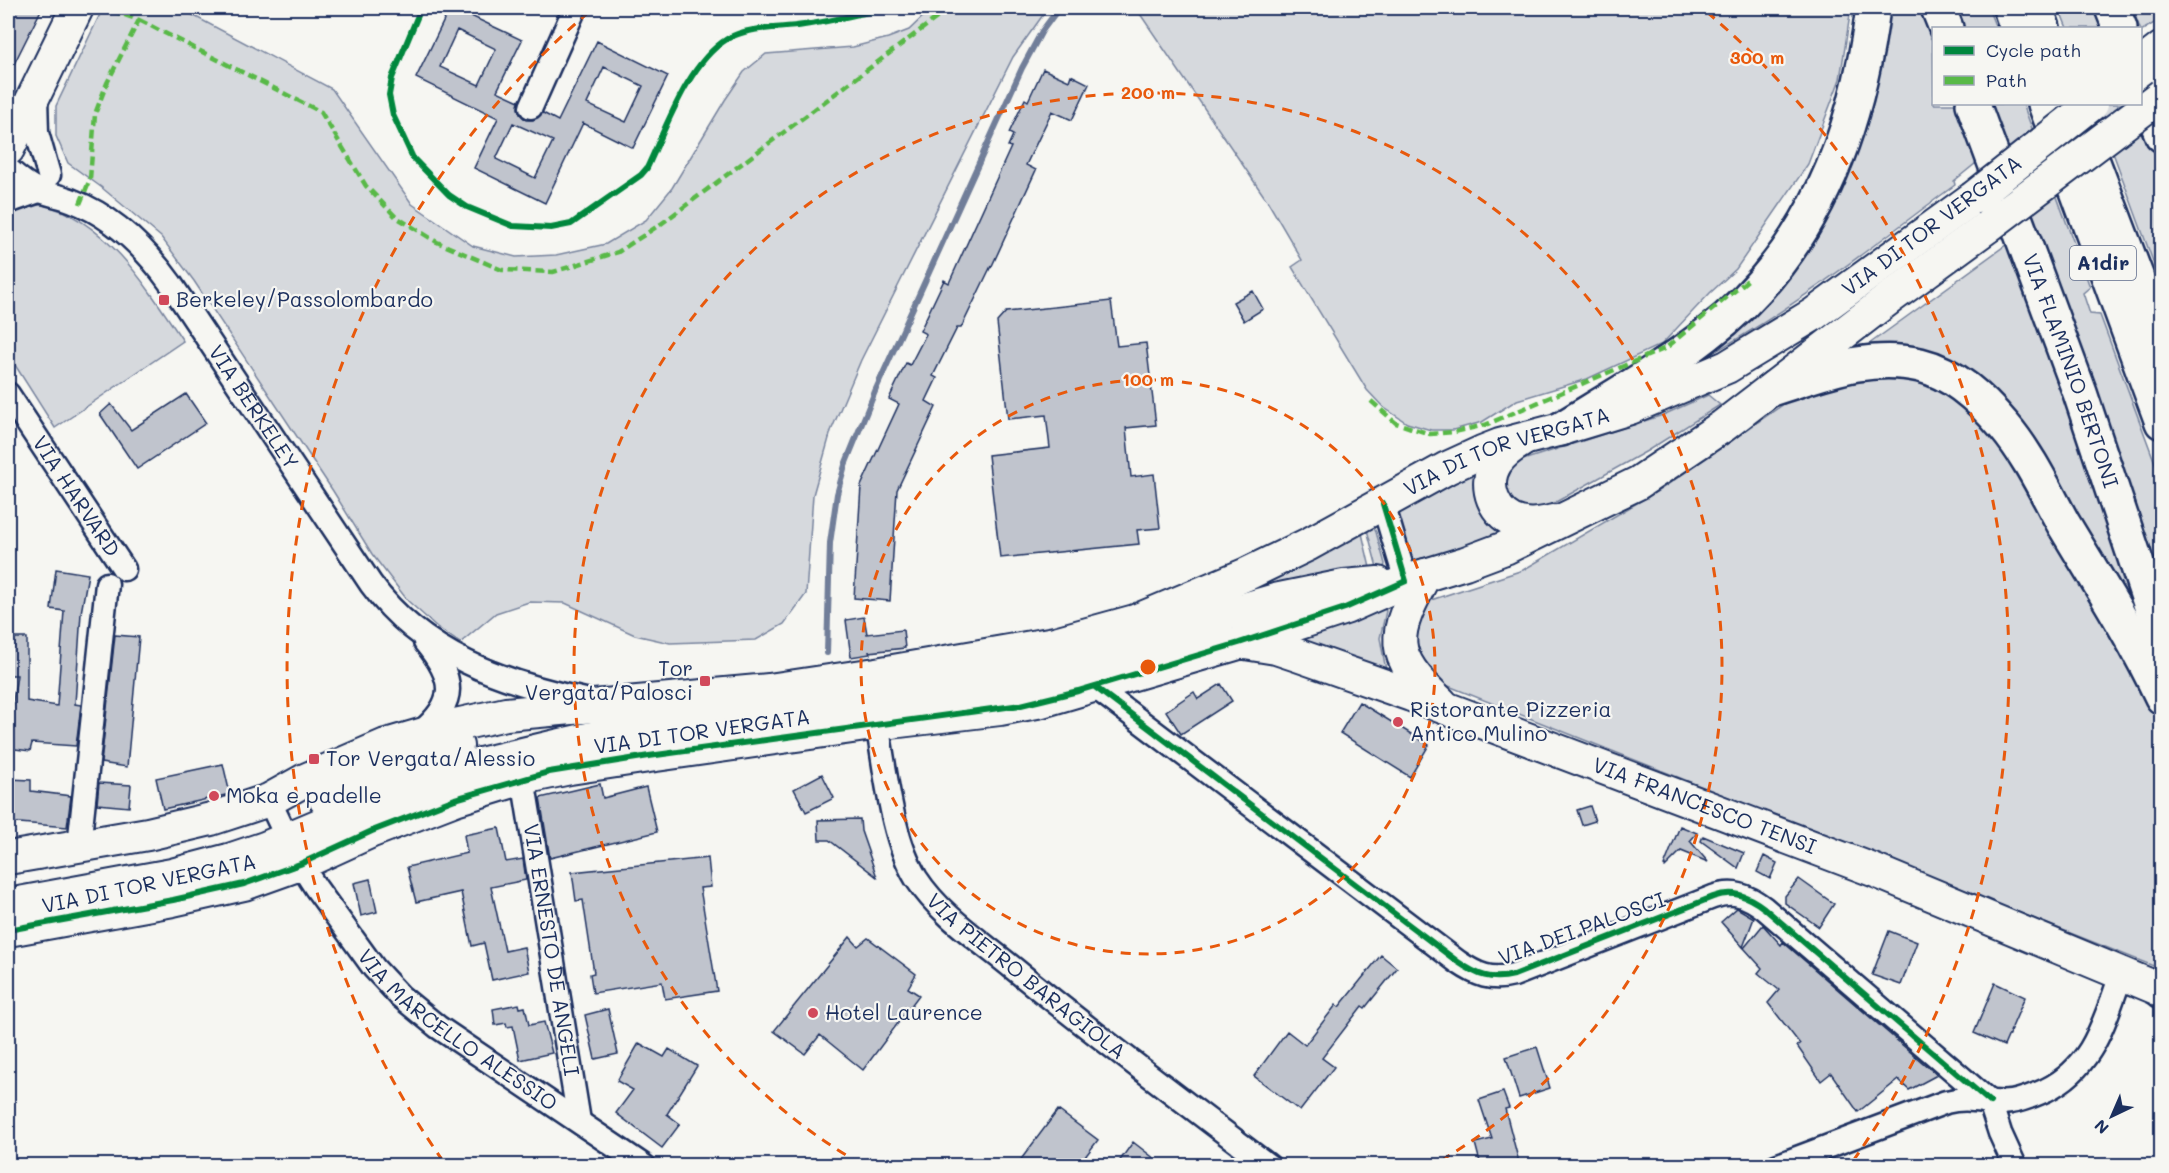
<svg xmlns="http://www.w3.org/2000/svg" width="2169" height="1173" font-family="Mali,sans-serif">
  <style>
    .green { fill: #d6d9dd; stroke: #78849e; stroke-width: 1.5 }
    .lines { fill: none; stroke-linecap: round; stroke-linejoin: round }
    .stream { stroke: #717e99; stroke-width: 6 }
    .building { fill: #c0c4cd; stroke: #1b2f5e; stroke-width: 1.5; fill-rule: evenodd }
    .street-casing { stroke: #1b2f5e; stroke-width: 27 }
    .secondary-casing { stroke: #1b2f5e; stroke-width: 36 }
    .highway-casing { stroke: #1b2f5e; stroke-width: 38 }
    .street { stroke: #f6f6f2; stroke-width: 22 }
    .secondary { stroke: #f6f6f2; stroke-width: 32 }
    .highway { stroke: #f6f6f2; stroke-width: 33 }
    .secondary-bridge-casing { stroke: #1b2f5e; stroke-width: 36; stroke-linecap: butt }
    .secondary-bridge { stroke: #f6f6f2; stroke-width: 32 }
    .quiet { stroke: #58b947; stroke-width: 4.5; stroke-dasharray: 9 4.5; stroke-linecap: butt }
    .cycleway-casing { stroke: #f6f6f2; stroke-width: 10 }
    .cycleway { stroke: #00873e; stroke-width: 6 }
    .ring { fill: none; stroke: #e8590c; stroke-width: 3; stroke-dasharray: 10 8 }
    .poi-dot { fill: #d1495b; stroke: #f6f6f2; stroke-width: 2 }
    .labels { text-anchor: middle; stroke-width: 4.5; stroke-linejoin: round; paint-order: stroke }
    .shield { fill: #f6f6f2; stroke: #5d6b8a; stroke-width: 1.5 }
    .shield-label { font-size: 20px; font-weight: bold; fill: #1b2f5e }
    .street-label { font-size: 21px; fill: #1b2f5e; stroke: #f6f6f2 }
    .poi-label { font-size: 21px; fill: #1b2f5e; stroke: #f6f6f2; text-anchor: start }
    .centre { fill: #e8590c; stroke: #f6f6f2; stroke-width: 3 }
    .ring-label { font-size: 18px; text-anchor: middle; font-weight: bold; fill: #e8590c; stroke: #f6f6f2; stroke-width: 4.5; stroke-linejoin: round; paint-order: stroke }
  </style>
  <rect width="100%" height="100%" fill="#f6f6f2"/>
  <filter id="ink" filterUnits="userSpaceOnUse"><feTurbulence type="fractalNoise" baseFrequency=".0167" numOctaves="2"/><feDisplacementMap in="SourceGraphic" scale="12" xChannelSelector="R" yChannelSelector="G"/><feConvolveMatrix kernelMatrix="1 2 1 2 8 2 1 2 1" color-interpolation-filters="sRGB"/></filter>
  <g filter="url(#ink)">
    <!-- green -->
    <path class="green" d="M103,8H179L332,89L412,204L473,246L516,257L556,255L606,244L646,220L672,188L725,100L744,72L766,54L853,47L888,38L909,30L932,8H1048L1013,57L861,360L831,431L813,495L806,594L784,624L756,640L670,643L635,635L565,603L529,602L496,613L460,643L437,627L408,601L372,554L333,491L194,281L161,237L101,187L68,163L56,136V106Z
      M1136,8H1851L1840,79L1808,164L1736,269L1710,293L1662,344L1587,379L1517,400L1482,422L1453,430H1431L1407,423L1383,407L1367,390L1292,267L1302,260L1268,202Z
      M1881,8H1922L1933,40L1934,104H1955L1976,163L1954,181L1955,185C1869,248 1786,316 1690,365L1768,293Z
      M1952,8H1988L1996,28H1959Z
      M2059,8H2099L2107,28H2067Z
      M2132,8H2161V19L2141,31Z
      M1987,104H2023L2090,287L2083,293L2090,314L2100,315L2161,479V602Z
      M2095,104H2135L2161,170V283Z
      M43,205C106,219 150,291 183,341L55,428L8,354V213L26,206Z
      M2010,242L2155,659L2010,420L1858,352Z
      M1901,375L1947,390L1992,430L2065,550L2161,725V969L1431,679L1414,664L1415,615L1428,601L1523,570L1661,489L1784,404L1812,389L1827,383Z
      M1708,395L1720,405L1647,451L1538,512L1520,513L1500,482L1512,465L1523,460L1663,415Z
      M1476,471L1503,536L1411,564L1392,513Z
      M1372,525L1376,532L1385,564L1384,569L1378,571L1366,526Z
      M1361,529L1371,572L1255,592L1254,587Z
      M1383,607L1386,611L1380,638L1386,670L1305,642L1308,636Z"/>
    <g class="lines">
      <!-- stream -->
      <path class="stream" d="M827,653L830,543L837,494L845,465L876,389L1022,68L1042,31L1059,8"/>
    </g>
    <!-- building -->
    <path class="building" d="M8,8H42L8,76Z
      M450,8H454L522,40L497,91L519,101L518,108L520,114L526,120H533L543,113L558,121L597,41L668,76L633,148L583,123L545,203L474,168L498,118L416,78ZM457,30L496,49L479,85L440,67ZM604,67L643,86L626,122L587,104ZM513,123L553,141L535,178L496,159Z
      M1043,69L1069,81L1071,75L1089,84L1072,120L1052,111L1026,165L1036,170L991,268V266L961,328H957L933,376L937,378L926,401L936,407L897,490L890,601L854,598L861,486L899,404L889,399L906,363L910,365L926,334L920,331L944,280L949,283L1011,147L1008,146L1013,135L1009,133L1025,99L1028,101Z
      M1253,291L1263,309L1244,321L1233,302Z
      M1111,301L1117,346L1146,343L1156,425L1126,428L1131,477L1154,474L1160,528L1137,530L1139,544L1000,558L988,455L1050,448L1046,415L1008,419L997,322L1006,312Z
      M186,394L206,423L137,469L100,414L111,404L131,430Z
      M56,569L88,574L81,613L75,704L81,705L76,746L32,743L30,751L8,748V735L17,675H8V638H27V701L57,706L64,611L51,609Z
      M864,617L867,634L903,630L905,648L869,652L870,654L851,657L846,620Z
      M115,635L139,637L127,767L101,763Z
      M1221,684L1232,701L1181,734L1166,711L1194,692L1198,699Z
      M1359,702L1429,745L1410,777L1340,733Z
      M223,764L230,794L163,809L156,778Z
      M822,774L834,798L806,812L794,789Z
      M8,779L31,780V791L71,796L67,827L8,822Z
      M99,783L131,785L129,807L97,804Z
      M600,784L603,798L646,787L657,832L550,858L540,798Z
      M1590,806L1595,821L1582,825L1577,810Z
      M860,819L861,831L877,877L829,840H819L818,820Z
      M1680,826L1697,833L1690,841L1708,862L1681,851L1665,867L1664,866Z
      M499,828L506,862L523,859L526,880L491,887L505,951L524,947L529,972L492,980L484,943L472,946L461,892L416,902L407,867L467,853L464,835Z
      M1703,836L1744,853L1738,868L1701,841Z
      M1764,856L1777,863L1770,879L1757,872Z
      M708,858L711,887L700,888L717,991L665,999L662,982L593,993L590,974L594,973L583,900L576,901L572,872Z
      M370,879L377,912L361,916L354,883Z
      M1799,879L1834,904L1819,927L1785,903V896Z
      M1737,908L1754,918L1743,947L1721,922Z
      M1763,925L1781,945L1783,942L1937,1075L1909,1090L1898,1080L1858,1112L1831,1073L1821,1081L1797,1046L1800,1044L1768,1003L1779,990L1758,973L1762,968L1744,948Z
      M1889,931L1917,942L1901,985L1872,975Z
      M850,937L858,946L868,938L916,974L908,988L919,995L863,1070L820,1035L805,1054L774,1031Z
      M1381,955L1397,968L1365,1008L1362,1006L1322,1058L1334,1067L1300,1111L1254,1076L1287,1031L1305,1045L1336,1005L1339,1007Z
      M1995,983L2025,997L2004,1046L1974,1033Z
      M519,1004L520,1008L525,1007L529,1025L544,1022L552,1053L520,1060L513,1026L507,1027L506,1023L495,1025L493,1009Z
      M608,1009L618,1054L595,1059L585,1015Z
      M639,1043L664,1057L669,1049L697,1066L667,1114L680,1124L662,1148L616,1113L633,1090L617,1081Z
      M1537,1047L1550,1088L1519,1098L1506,1057Z
      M1503,1092L1509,1108L1505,1109L1520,1166H1481L1475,1143L1492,1139L1479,1100Z
      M1058,1110L1098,1140L1078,1166H1016Z
      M1133,1142L1164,1166H1116Z"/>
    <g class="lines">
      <!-- street casing -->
      <g class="street-casing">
        <g id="street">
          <path d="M36,97L37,133L49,175"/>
          <path d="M531,107L575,8"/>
          <path id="s1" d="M8,169C17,177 26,185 38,190C49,195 62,196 73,201C114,217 146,249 171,284L371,584C423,655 502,682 585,700"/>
          <path d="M8,202L39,191"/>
          <path id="s2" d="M8,394L124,569"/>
          <path d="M1383,504L1406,581"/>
          <path d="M1095,687L1458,962C1477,975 1491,981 1514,975L1713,897C1733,890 1747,895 1764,908L1990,1102"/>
          <path id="s3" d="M877,724C886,771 891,837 916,878C940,915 979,940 1013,968C1096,1036 1183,1101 1269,1166"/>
          <path d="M420,733C458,701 455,679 425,642"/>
          <path id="s4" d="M523,778L579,1121"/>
          <path id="s5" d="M269,800L296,857L316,888L374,968L400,996L438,1027L644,1166"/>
          <path d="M79,846L107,584"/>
          <path d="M1990,1102L2000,1133L2015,1166"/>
          <path d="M1776,1166L1946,1102C1972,1095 1987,1105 2011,1102C2023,1100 2035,1095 2046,1090C2095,1066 2104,1020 2122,973"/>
        </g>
      </g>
      <!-- secondary casing -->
      <g class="secondary-casing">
        <g id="secondary">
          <path d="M2140,65L2162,48"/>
          <path d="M8,149L77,8"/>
          <path d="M1521,441C1511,447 1502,453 1496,463C1482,485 1494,517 1520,523C1531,526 1542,524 1553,521"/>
          <path d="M1425,575C1392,636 1387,653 1441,703"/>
          <path id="s6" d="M1245,643L1276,648L1297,655L1411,695L1873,870L2161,990"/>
          <path d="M325,799L402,765L457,746"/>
          <path id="s7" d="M8,858L148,834L211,819L269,800L305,780L386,745L451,726L506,714L769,690L876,674L1055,643L1135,621L1247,574L1309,544L1447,468L1482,452L1500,445L1561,429L1630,408L1727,367L1814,314L1973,198"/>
          <path d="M8,905L172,875L229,860L265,848L421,782L472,766L556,746L634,729L764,715L994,682L1064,668L1126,652L1227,614L1275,600L1344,586L1378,583"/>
          <path d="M8,930L173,900L244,884L300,864L372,831L455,799L523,778L570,768L649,756L866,725L1000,709L1042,701L1239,643L1345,608L1406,581L1465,563L1505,548L1638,483L1723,426L1891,297L1987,227"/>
        </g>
      </g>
      <!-- highway casing -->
      <g class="highway-casing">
        <g id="highway">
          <path d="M1938,8L1946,28"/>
          <path d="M2010,8L2017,28"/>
          <path d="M2036,8L2043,28"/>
          <path d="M2112,8L2120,28"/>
          <path d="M2140,81L2162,135"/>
          <path id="s8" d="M1973,104L2080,393L2162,639"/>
          <path d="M2045,104L2162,422"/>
          <path d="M2071,104L2162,344"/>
          <path d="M1774,388C1822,373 1869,353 1920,365C1954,373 1982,400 2004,426C2028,454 2045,490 2063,523C2097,580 2134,637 2162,697"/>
          <path d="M1561,429C1610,399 1661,370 1706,335C1812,255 1857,135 1873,8"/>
          <path d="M2161,990L2162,991"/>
        </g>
      </g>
      <!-- street -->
      <use href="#street" class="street"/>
      <!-- secondary -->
      <use href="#secondary" class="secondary"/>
      <!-- highway -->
      <use href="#highway" class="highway"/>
      <!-- secondary-bridge casing -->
      <g class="secondary-bridge-casing">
        <path id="secondary-bridge" d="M1973,198L2092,104
          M1987,227L2162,95"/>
      </g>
      <!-- secondary-bridge -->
      <use href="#secondary-bridge" class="secondary-bridge"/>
      <!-- quiet -->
      <path class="quiet" d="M139,20L321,112L366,186L396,217L437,242L502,270L553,272L618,252L661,224L950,8
        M80,204L90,179L95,114L107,83L139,20L104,8
        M1371,401L1396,423L1430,434L1455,432L1485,425L1666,348L1749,279"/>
      <!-- cycleway casing -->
      <g class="cycleway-casing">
        <path id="cycleway" d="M421,8L392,78L389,95L393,115L413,158L449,195L467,207L513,226L551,228L571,224L641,175L647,168C666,128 688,63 727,39C749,26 780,29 804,25C827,22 850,16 872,11L877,8
          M1095,687L1458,962C1477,975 1491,981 1514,975L1713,897C1733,890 1747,895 1764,908L1990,1102
          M8,930L173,900L244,884L300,864L372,831L455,799L549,772L649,756L1021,705L1078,691L1239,643L1345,608L1406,581L1383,504"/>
      </g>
      <!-- cycleway -->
      <use href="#cycleway" class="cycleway"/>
    </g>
  </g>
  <!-- distance rings -->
  <g class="ring">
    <circle cx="1148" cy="667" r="287"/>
    <path d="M861 1164A574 574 0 1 1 1435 1164"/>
    <path d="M443 1161A861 861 0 0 1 589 12M1707 12A861 861 0 0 1 1853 1161"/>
  </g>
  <!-- markers -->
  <g class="poi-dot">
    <rect x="158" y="294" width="12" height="12" rx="3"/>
    <rect x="699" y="675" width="12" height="12" rx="3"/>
    <circle cx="1398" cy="722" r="6"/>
    <rect x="308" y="753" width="12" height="12" rx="3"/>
    <circle cx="214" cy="796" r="6"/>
    <circle cx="813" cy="1013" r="6"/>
  </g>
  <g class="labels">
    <!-- shield labels -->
    <rect class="shield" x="2070" y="246" width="66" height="34" rx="4.5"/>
    <g class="shield-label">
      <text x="2103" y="270">A1dir</text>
    </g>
    <!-- street labels -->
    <g class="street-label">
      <text transform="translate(1932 226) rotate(-37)" y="7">VIA DI TOR VERGATA</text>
      <text dy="7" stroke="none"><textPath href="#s8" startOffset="284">VIA FLAMINIO BERTONI</textPath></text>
      <text dy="7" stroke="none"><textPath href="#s1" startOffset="352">VIA BERKELEY</textPath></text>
      <text dy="7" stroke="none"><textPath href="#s7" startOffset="1568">VIA DI TOR VERGATA</textPath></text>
      <text dy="7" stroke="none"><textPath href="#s2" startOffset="123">VIA HARVARD</textPath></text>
      <text transform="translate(702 732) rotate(-8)" y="7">VIA DI TOR VERGATA</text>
      <text dy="7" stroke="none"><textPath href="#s6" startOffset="488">VIA FRANCESCO TENSI</textPath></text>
      <text transform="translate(149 884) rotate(-12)" y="7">VIA DI TOR VERGATA</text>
      <text transform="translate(1582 929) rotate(-20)" y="7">VIA DEI PALOSCI</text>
      <text dy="7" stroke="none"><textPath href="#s4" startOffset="174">VIA ERNESTO DE ANGELI</textPath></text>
      <text dy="7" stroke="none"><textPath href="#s3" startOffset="308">VIA PIETRO BARAGIOLA</textPath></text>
      <text dy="7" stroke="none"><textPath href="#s5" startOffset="303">VIA MARCELLO ALESSIO</textPath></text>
    </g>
    <!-- poi labels -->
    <g class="poi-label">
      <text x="176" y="307">Berkeley/Passolombardo</text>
      <text x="693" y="676" text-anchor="end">Tor<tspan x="693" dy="24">Vergata/Palosci</tspan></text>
      <text x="1410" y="717">Ristorante Pizzeria<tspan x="1410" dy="24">Antico Mulino</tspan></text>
      <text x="326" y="766">Tor Vergata/Alessio</text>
      <text x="226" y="803">Moka e padelle</text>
      <text x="825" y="1020">Hotel Laurence</text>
    </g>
  </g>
  <circle cx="1148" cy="667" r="9" class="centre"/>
  <g class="ring-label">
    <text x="1757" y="64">300 m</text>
    <text x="1148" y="99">200 m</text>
    <text x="1148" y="386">100 m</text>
  </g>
  <!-- margin -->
  <rect width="2169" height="1173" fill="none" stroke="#f6f6f2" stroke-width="30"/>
  <rect x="15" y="15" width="2139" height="1143" fill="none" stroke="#1b2f5e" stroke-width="2" filter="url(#ink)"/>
  <!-- legend -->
  <rect x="1932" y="27" width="210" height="78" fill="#f6f6f2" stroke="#9ea6b7" stroke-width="1.5"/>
  <rect x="1944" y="46" width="30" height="9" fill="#00873e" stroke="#9ea6b7" stroke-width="1.5"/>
  <text x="1986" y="57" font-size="18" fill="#1b2f5e">Cycle path</text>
  <rect x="1944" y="76" width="30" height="9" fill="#58b947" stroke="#9ea6b7" stroke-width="1.5"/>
  <text x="1986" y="87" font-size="18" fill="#1b2f5e">Path</text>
  <!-- north arrow -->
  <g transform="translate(2112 1116) rotate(224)" stroke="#f6f6f2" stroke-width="4.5" paint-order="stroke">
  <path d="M0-4.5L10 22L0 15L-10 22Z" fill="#1b2f5e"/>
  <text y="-9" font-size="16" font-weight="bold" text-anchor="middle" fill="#1b2f5e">N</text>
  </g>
</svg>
